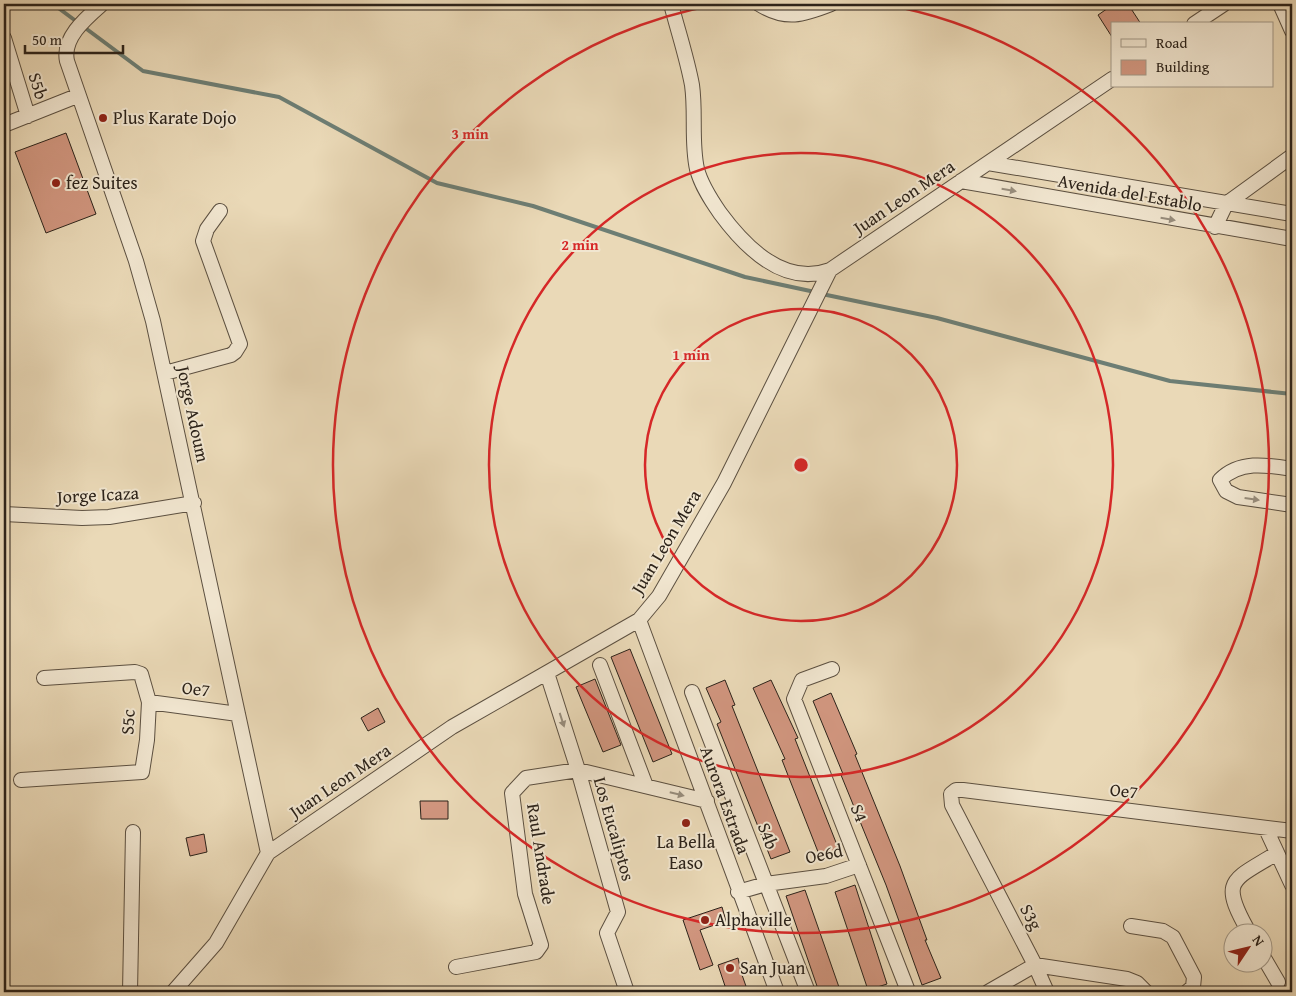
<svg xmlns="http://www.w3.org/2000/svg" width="1296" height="996" font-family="'Gentium Book Plus',serif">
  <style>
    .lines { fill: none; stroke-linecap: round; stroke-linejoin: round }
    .stream { stroke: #6d7e74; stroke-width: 4 }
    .building { fill: #d1967f; stroke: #2c231a }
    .minor-casing { stroke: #5c5041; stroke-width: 16 }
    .minor { stroke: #f1e6d0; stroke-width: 14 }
    .oneway { fill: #988e7e }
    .ring { fill: none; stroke: #d62828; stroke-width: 2.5 }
    .poi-dot { fill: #8f2418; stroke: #f1e6d0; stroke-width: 2 }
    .labels { text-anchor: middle; stroke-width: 4; stroke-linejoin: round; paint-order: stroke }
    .street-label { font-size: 18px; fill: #2c231a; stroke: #f1e6d0 }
    .poi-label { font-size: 18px; fill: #2c231a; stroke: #f1e6d0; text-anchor: start }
    .centre { fill: #d62828; stroke: #f1e6d0; stroke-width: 2.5 }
    .ring-label { font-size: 15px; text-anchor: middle; font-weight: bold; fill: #d62828; stroke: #f1e6d0; stroke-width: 4; stroke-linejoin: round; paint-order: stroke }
  </style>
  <rect width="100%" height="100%" fill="#ead9b7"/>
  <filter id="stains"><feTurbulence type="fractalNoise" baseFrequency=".004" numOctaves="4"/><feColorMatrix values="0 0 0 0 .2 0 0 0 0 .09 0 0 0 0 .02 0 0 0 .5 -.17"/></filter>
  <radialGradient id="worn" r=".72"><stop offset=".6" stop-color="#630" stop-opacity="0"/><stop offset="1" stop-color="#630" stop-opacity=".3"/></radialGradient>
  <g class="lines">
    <!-- stream -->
    <path class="stream" d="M53,4L143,71L279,97L437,183L533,206L745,277L815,292
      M822,294L937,318L1170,381L1292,394"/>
  </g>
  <!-- building -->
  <path class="building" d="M1114,4H1128L1141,24H1112V37L1098,15Z
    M66,133L96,214L46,233L15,152Z
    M630,649L672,754L653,762L611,657Z
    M595,679L621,745L603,752L576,687Z
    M725,680L735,705L732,706L790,852L771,859L717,724L721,722L706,688Z
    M771,680L798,738L795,739L839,850L820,857L782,760L785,759L753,688Z
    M831,693L857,754L855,755L900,866L927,940H925L941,978L922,985L886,885L841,775L843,774L813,701Z
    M378,708L385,722L368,731L361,718Z
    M420,801H448V819H421Z
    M204,834L207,852L190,856L186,838Z
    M855,885L887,984L868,990L835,892Z
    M805,890L840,990L833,992H819L786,896Z
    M722,907L726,921L700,930L713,965L700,970L683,920Z
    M738,958L741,972L748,992H727L718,965Z"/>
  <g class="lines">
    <!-- minor casing -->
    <g class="minor-casing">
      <path id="minor" d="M102,4C86,18 62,38 67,61L136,261L153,321L268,853
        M671,4C678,31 687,58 692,85C696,113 691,142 697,169C701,185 711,200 720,213C745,247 784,287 830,270
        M759,4C786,21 803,15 831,4
        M1280,4L1292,31
        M1194,24L1224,4
        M4,38L28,116
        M4,125L77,96
        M988,163L1292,214
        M961,181L1292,239
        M1215,227L1226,204L1292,156
        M165,373L231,355L235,352L240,344L203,241L207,229L220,211
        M1292,469C1267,465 1240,460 1220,480L1226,491L1238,497L1292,505
        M4,514L82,518L109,517L194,503
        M639,620L777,992
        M600,665L646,786
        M832,669L802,680L794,699L908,991
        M547,673L578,770L618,912L607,933L627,992
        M692,692L808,992
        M149,702L238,714
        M21,780L142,772L147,740L149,702L141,674L135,672L44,678
        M1266,829L1292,885
        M738,892L766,884L826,876L859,865
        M1131,926L1163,931L1173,937L1194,977L1193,987L1187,992
        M1250,934C1218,879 1232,881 1277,853
        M1264,958L1278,982
        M456,967L536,952L541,945L525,894L512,793L526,778L578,770L707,801
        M130,992L133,832
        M173,992L216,943L268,853L452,727L639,620L659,596L724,483L830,270L1112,79
        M988,992L1035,965L1047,992
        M1146,992L1137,983L1127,979L1035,965L952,805L951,794L956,790H963L1292,831"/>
    </g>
    <!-- minor -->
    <use href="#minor" class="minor"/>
  </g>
  <!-- one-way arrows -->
  <defs><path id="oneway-solid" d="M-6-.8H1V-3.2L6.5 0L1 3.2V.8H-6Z" transform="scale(1.25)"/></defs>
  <g class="oneway">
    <use href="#oneway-solid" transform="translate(1009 190) rotate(10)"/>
    <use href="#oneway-solid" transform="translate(1168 219) rotate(10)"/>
    <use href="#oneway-solid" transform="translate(1252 499) rotate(8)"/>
    <use href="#oneway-solid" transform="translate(562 720) rotate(72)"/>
    <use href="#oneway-solid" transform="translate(677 794) rotate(14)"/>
  </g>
  <!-- distance rings -->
  <g class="ring">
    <circle cx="801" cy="465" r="156"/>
    <circle cx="801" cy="465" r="312"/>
    <path d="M882 4A468 468 0 1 1 720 4"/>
  </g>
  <!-- markers -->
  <g class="poi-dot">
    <circle cx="103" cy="118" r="5"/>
    <circle cx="56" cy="183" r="5"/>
    <circle cx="686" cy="823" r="5"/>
    <circle cx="705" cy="920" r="5"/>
    <circle cx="730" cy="968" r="5"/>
  </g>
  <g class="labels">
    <!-- street labels -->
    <g class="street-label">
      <text transform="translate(38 86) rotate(73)" y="6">S5b</text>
      <text transform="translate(1130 193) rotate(10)" y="6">Avenida del Establo</text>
      <text transform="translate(904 197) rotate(-34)" y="6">Juan Leon Mera</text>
      <text transform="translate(193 414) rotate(78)" y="6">Jorge Adoum</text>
      <text transform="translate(98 495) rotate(-3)" y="6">Jorge Icaza</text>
      <text transform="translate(666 542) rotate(-59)" y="6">Juan Leon Mera</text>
      <text transform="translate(196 689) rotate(7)" y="6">Oe7</text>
      <text transform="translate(128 722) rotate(-87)" y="6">S5c</text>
      <text transform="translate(340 781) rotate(-34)" y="6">Juan Leon Mera</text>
      <text transform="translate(1124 791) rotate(7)" y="6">Oe7</text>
      <text transform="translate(725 800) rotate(70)" y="6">Aurora Estrada</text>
      <text transform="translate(859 813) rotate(68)" y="6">S4</text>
      <text transform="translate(614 829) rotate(74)" y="6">Los Eucaliptos</text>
      <text transform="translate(768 836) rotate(69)" y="6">S4b</text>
      <text transform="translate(541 854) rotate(81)" y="6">Raul Andrade</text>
      <text transform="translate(824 854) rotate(-12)" y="6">Oe6d</text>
      <text transform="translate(1031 917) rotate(62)" y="6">S3g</text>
    </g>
    <!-- poi labels -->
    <g class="poi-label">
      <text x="113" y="124">Plus Karate Dojo</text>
      <text x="66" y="189">fez Suites</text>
      <text x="686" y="848" text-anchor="middle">La Bella<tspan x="686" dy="21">Easo</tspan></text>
      <text x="715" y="926">Alphaville</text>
      <text x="740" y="974">San Juan</text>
    </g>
  </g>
  <circle cx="801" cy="465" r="8" class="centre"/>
  <g class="ring-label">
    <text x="470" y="139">3 min</text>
    <text x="580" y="250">2 min</text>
    <text x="691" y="360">1 min</text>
  </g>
  <!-- margin -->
  <rect width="1296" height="996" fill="none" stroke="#ead9b7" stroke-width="20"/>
  <rect x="5" y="5" width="1286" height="986" fill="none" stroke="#2c231a" stroke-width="2.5"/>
  <rect x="10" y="10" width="1276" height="976" fill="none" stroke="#2c231a"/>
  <!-- legend -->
  <rect x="1111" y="22" width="162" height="65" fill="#f1e6d0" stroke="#a29887"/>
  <rect x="1121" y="39" width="25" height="8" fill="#f1e6d0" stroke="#a29887"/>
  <text x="1156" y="48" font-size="15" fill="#2c231a">Road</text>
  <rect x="1121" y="60" width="25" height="15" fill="#d1967f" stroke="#a29887"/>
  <text x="1156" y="72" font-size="15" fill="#2c231a">Building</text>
  <!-- north arrow -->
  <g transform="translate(1248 948) rotate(55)"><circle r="24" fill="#f1e6d0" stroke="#a29887"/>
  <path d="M0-4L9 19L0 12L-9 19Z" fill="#8f2418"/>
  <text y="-8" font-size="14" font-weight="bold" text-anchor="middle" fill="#2c231a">N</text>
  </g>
  <!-- scale -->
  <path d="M25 45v8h98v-8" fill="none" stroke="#2c231a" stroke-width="2.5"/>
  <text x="32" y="45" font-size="15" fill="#2c231a" stroke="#f1e6d0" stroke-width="4" paint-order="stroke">50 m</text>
  <rect width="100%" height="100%" filter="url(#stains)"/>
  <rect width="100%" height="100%" fill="url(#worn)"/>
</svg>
